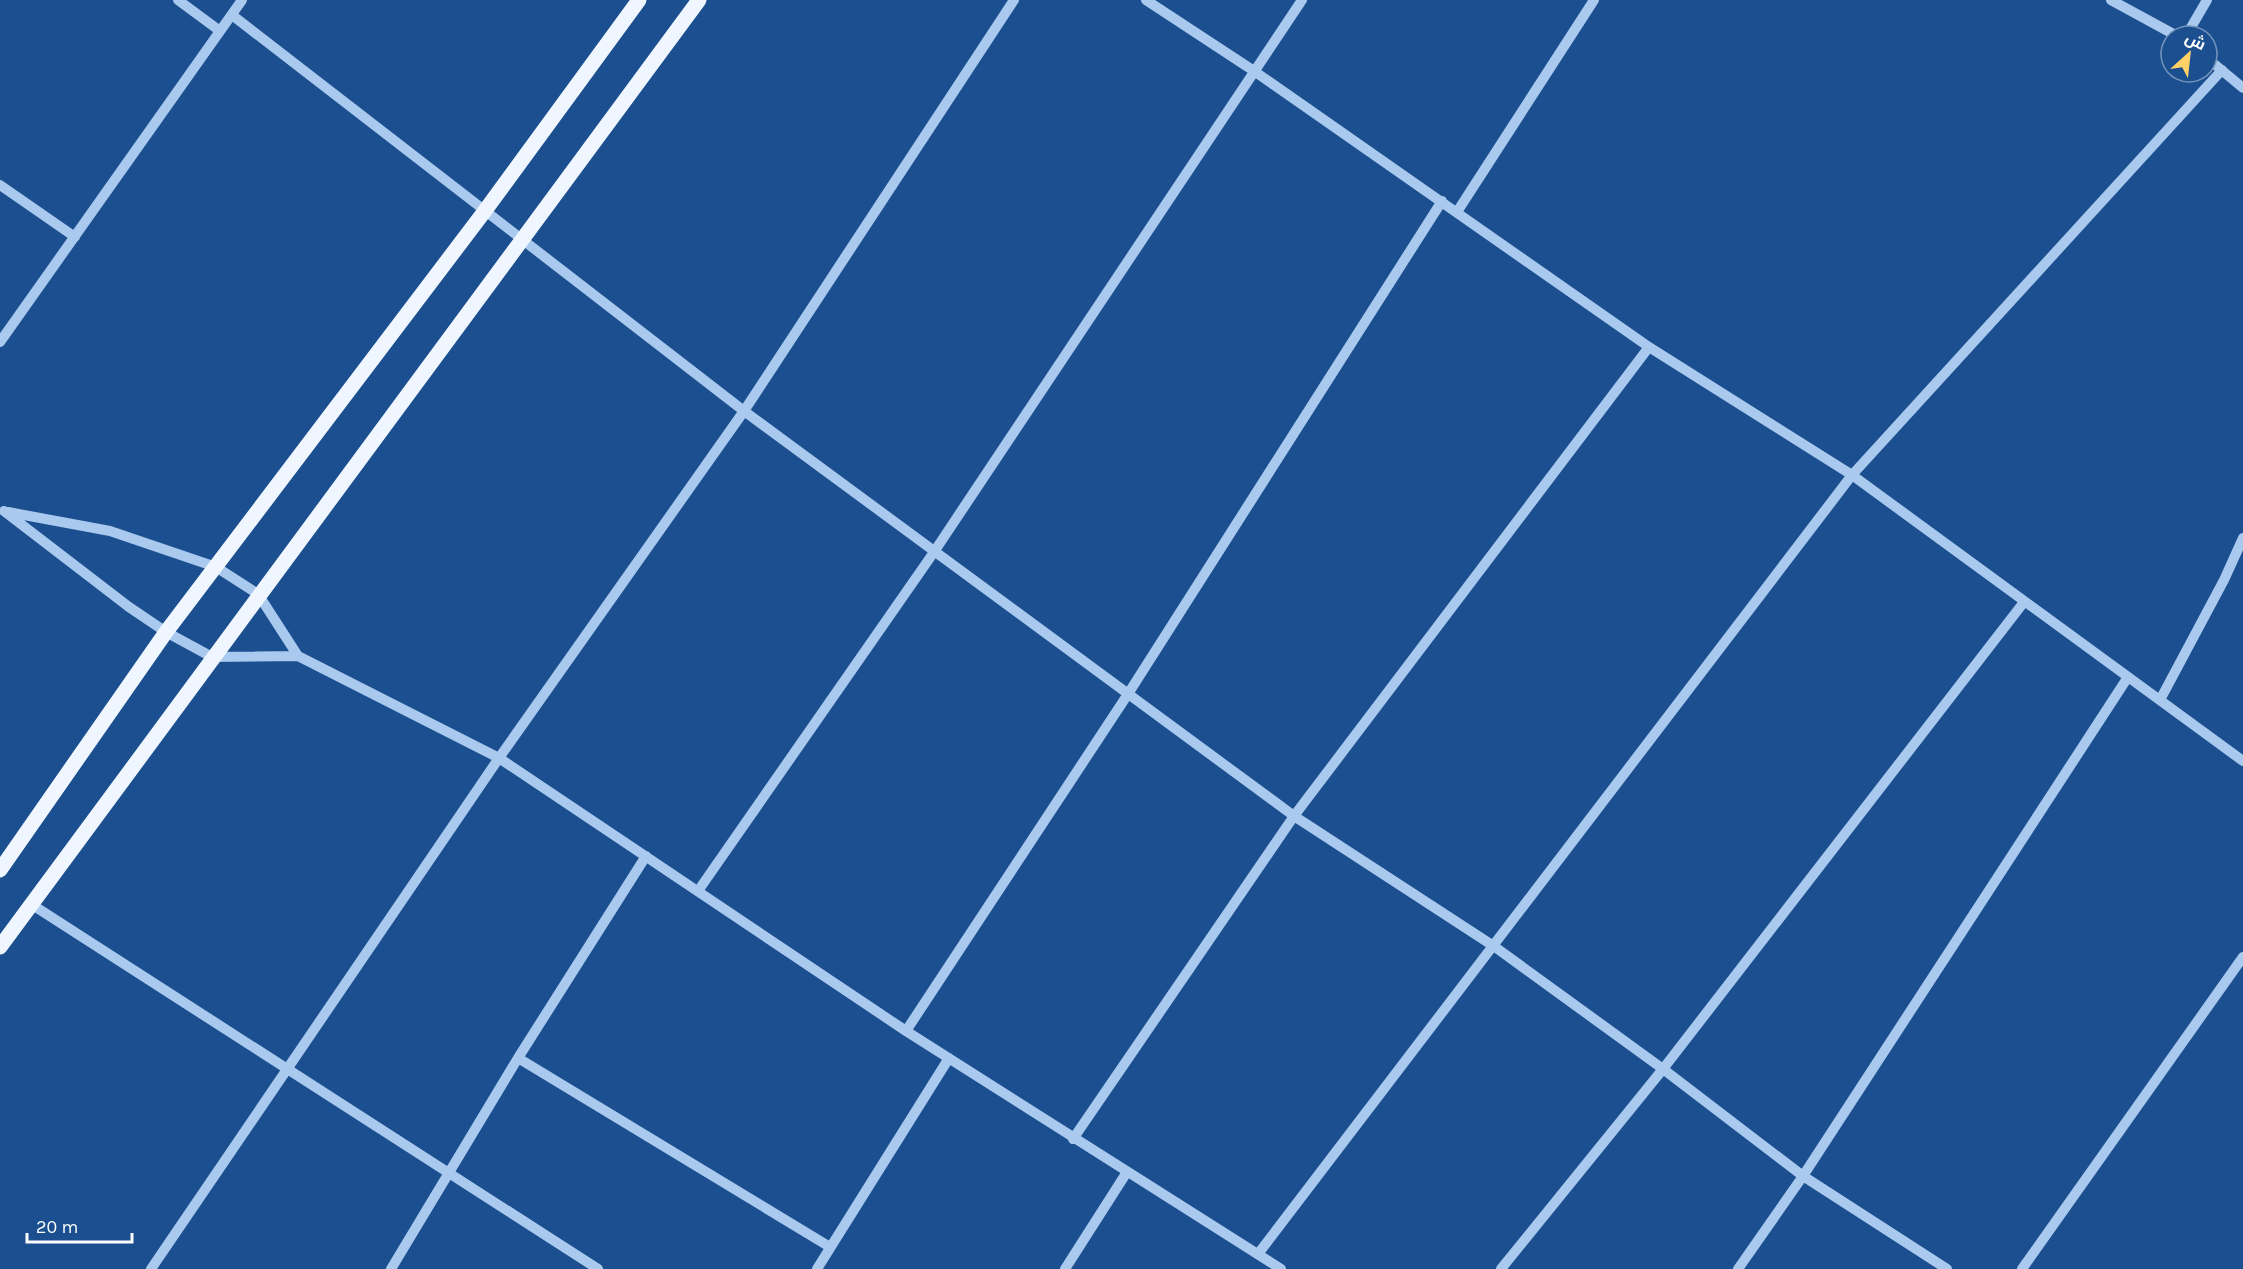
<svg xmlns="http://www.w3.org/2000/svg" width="2243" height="1269" font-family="Karla,Cairo,sans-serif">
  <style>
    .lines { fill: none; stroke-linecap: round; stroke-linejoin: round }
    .minor { stroke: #a9c9ee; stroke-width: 10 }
    .major { stroke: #f0f6ff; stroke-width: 15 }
  </style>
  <rect width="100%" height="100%" fill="#1b4f8f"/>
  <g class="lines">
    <!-- minor -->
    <path class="minor" d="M178,0L220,31
      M1146,0L1254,71L1649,347L1852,475L2243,761
      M2111,0L2177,36
      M232,15L744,411L1294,816L1495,947L1663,1069L1803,1176L1947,1269
      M2186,36L2207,0
      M2207,58L2243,88
      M0,185L75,237
      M1457,212L1594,0
      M0,342L242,0
      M4,511L129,607L166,632L212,657L298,656L499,758L906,1031L1281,1269
      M8,512L110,531L216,567L258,594L298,656
      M2160,700L2224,580L2243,538
      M698,891L934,552L1302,0
      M31,904L598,1269
      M906,1031L1128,694L1442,201
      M518,1058L830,1247
      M1073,1139L1294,816L1649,347
      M1258,1254L1852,475L2222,70
      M151,1269L499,758L744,411L1014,0
      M391,1269L518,1058L646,856
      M817,1269L949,1058
      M1065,1269L1127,1172
      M1501,1269L1663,1069L2024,602
      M1738,1269L1803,1176L2128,677
      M2022,1269L2243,957"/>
    <!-- major -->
    <path class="major" d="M0,870L166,632L484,212L639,0
      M0,947L699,0"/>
  </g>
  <!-- north arrow -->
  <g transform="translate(2189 54) rotate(27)"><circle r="28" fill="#1b4f8f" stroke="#7695bc" stroke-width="1.5"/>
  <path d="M0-4.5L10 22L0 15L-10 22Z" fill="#ffd166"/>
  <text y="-9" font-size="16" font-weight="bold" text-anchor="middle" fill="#ffffff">ش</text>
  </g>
  <!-- scale -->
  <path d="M27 1233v9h105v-9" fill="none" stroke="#ffffff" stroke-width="3"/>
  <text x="36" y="1233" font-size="18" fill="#ffffff" stroke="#1b4f8f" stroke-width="4.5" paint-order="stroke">20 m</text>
</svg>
